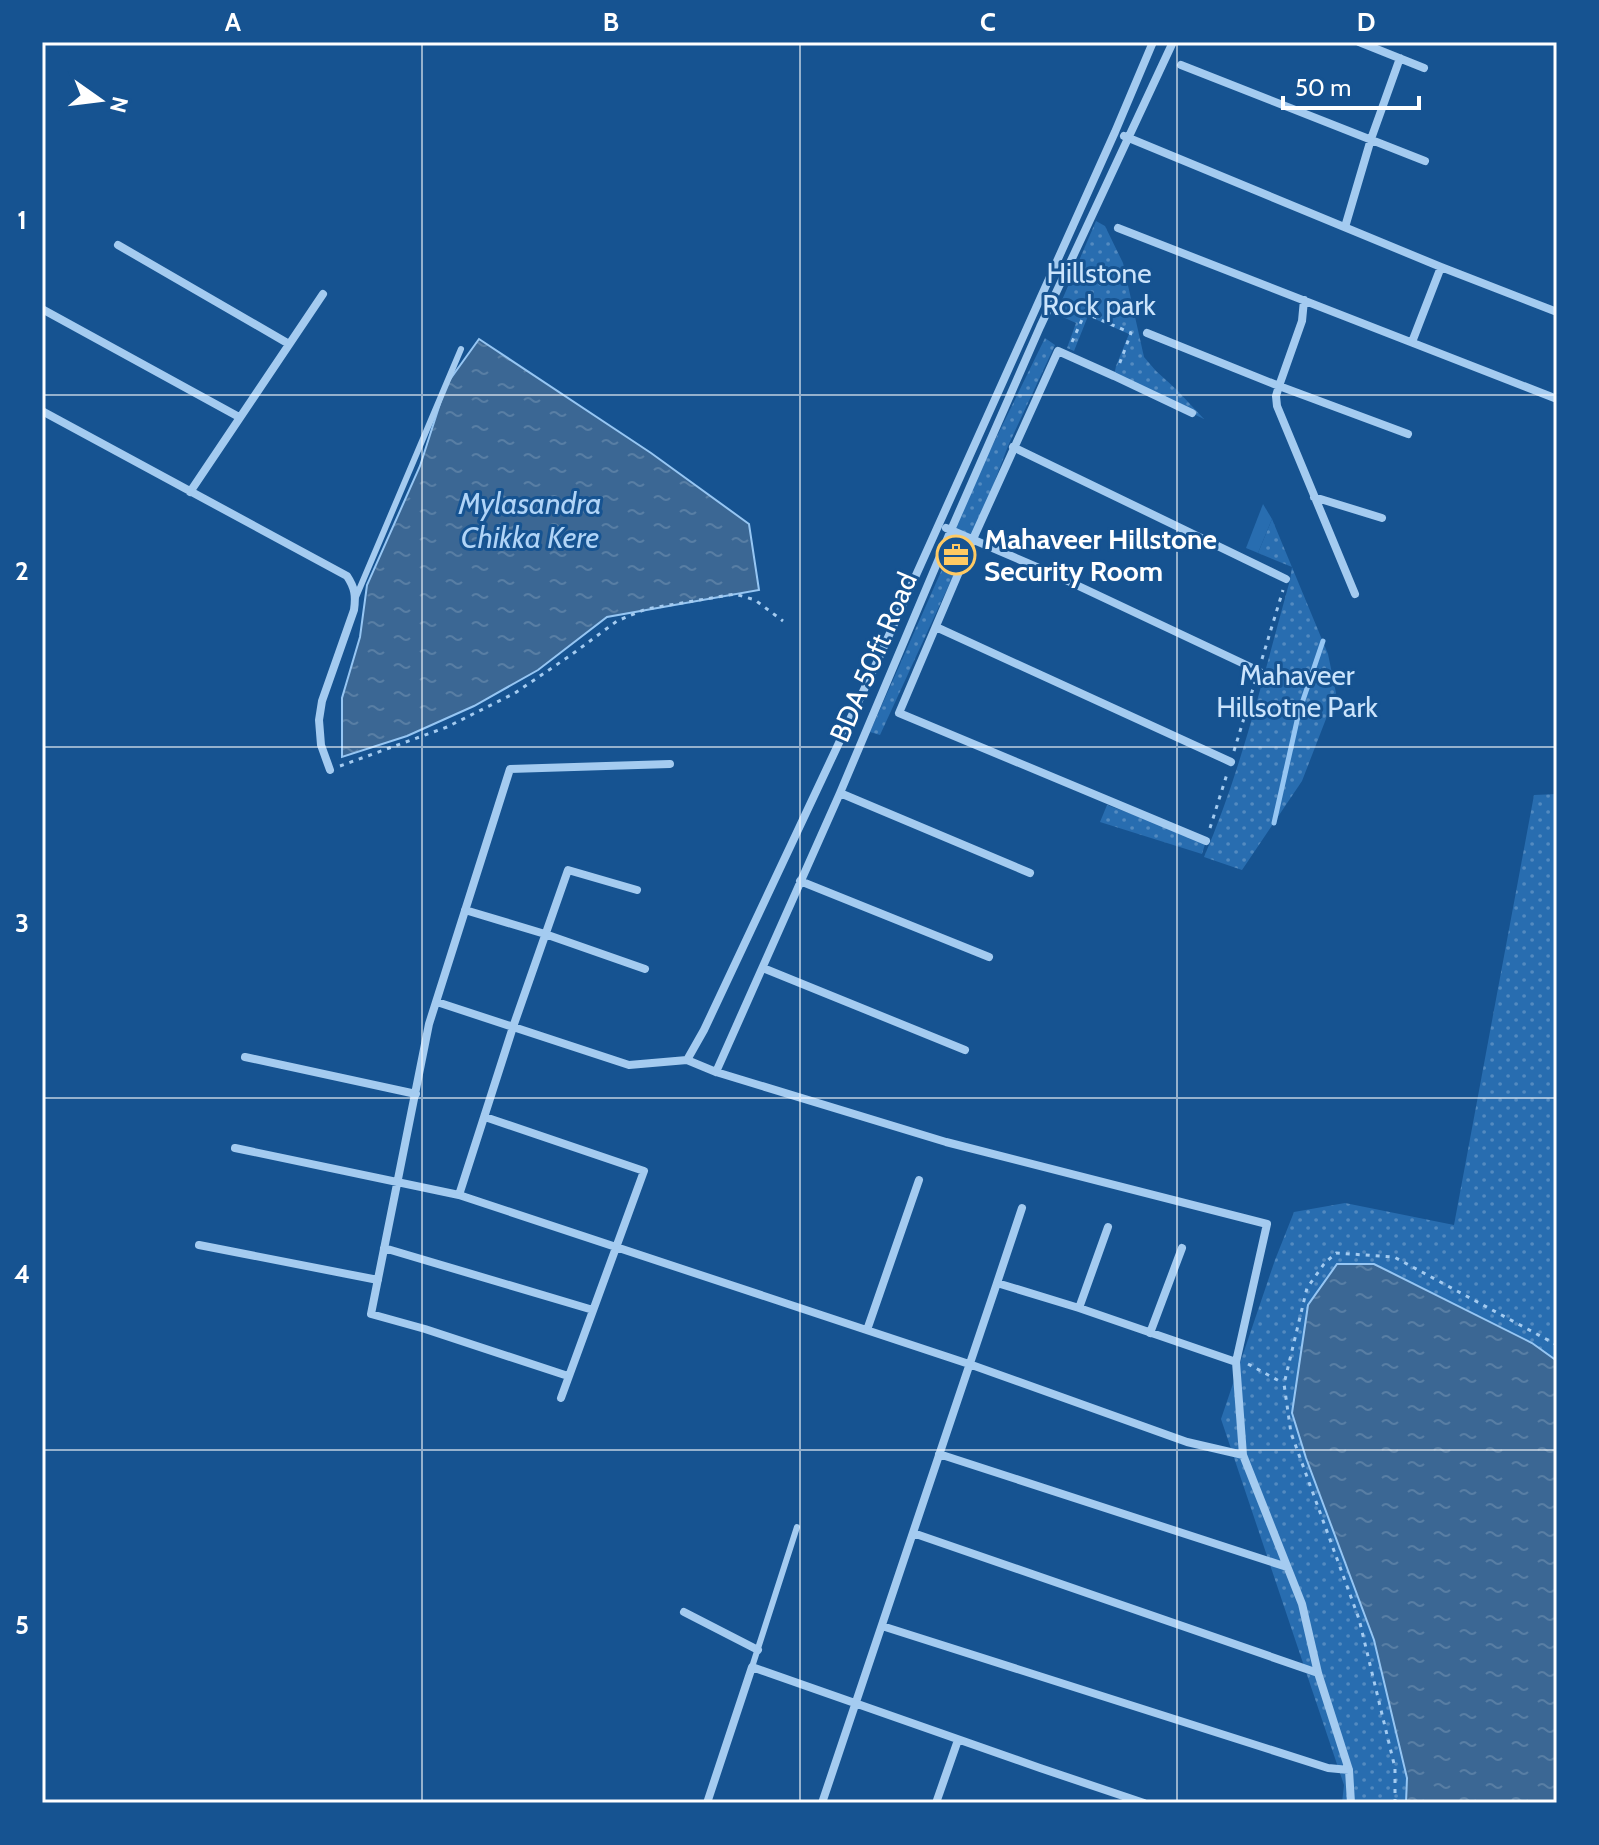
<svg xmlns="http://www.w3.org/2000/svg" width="1599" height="1845" font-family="Cabin,sans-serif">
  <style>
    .green { fill: url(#green-dots) }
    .pitch { fill: #286db0 }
    .water { fill: url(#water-ripples); stroke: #96c6f3; stroke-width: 2 }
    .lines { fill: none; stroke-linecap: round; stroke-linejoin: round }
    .stream { stroke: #96c6f3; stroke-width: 5 }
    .path { stroke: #a4cbf0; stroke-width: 3; stroke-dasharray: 4 6; stroke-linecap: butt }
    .lane { stroke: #a4cbf0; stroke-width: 6 }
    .street { stroke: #a4cbf0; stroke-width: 8 }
    .grid { fill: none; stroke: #fff; stroke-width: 2; stroke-opacity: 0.55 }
    .labels { text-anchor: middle; stroke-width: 6; stroke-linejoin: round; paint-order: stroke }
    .park-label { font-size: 28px; fill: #cbe4fc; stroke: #165391 }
    .poi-label { font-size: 28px; font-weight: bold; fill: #fff; stroke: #165391; text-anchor: start }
    .street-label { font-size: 28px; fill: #fff; stroke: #165391 }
    .water-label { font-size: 30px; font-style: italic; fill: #b0d4f7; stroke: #165391 }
    .neatline { fill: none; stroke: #fff; stroke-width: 3 }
    .grid-label { font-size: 26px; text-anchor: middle; font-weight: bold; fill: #fff }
  </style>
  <defs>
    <pattern id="green-dots" width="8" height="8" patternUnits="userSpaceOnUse" patternTransform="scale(2)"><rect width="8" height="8" fill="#286db0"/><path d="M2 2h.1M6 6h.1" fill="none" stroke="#538ac0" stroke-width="1.8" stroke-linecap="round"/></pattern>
    <pattern id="water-ripples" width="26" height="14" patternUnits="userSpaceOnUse" patternTransform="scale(2)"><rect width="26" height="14" fill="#3b6794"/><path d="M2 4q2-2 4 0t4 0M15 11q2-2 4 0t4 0" fill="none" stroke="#587ea4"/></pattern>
  </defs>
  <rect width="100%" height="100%" fill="#165391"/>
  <!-- green -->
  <path class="green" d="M1096,221L1105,226L1123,263L1144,357L1156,371L1176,389L1204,419L1114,376L1116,366L1129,334L1088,316L1074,351L1067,348L1076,323L1056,314Z
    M1045,338L1055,345L1008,446L973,539L951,530Z
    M1272,519L1328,654L1336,693L1302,781L1242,870L1204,857C1242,769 1264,673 1290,580L1292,567L1258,553Z
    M947,558L959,563L880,735L870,732Z
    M1557,794V1361L1532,1343L1375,1264L1292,1413L1306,1458L1374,1640L1407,1778L1406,1803H1342L1344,1785L1221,1419L1275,1260L1294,1212L1345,1203L1454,1225L1534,795Z
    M1107,805L1206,841L1202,854L1100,822Z"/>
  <!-- pitch -->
  <path class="pitch" d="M1263,504L1272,519L1258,553L1246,548Z"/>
  <!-- water -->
  <path class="water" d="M479,339L651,453L749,524L759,590L607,617L538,670L474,706L407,736L342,757V698L360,637L367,585L420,466L446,385Z
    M1337,1264H1374L1532,1343L1557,1361V1803H1406L1407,1778L1374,1640L1306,1458L1292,1413L1308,1305Z"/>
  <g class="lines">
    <!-- stream -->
    <path class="stream" d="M1274,823L1299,712L1323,641"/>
    <!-- path -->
    <path class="path" d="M1072,342L1085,313L1131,333L1119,365
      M1262,659L1283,590
      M1234,751L1255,682
      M340,766L447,727L515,693L571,655L617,621L646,609L735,594L755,600L783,621
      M1210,828L1227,774
      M1248,1364L1283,1383
      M1395,1803V1768L1359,1619L1291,1433L1284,1384L1307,1288L1324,1264L1336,1253L1394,1257L1557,1345"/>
    <!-- lane -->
    <path class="lane" d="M356,597L461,349
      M752,1667L797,1527"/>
    <!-- street -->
    <path class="street" d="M1359,42L1424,68
      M1181,65L1425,161
      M1124,136L1441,267L1557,312
      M1345,227L1371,139L1400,58
      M1118,228L1557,399
      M118,245L289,344
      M1304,300L1302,321L1279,386L1276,396L1277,406L1355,594
      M42,309L239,417
      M1147,333L1279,386L1408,434
      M1412,342L1441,267
      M42,411L347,576C355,588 356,596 354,610L322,701L319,720L321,745L330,770
      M1192,413L1114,376L1058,351L973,539L899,713L1206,841
      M1013,447L1286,579
      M190,492L323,294
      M1314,497L1382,518
      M946,528L1053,574L1259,671
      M936,627L1231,762
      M840,793L1030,873
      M800,881L989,957
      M637,890L568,870L513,1027L459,1195L969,1364L1187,1442L1243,1455
      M465,910L545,934L645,969
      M763,968L965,1050
      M437,1002L629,1065L687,1060L716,1072L946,1142L1267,1224L1236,1362L1243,1455L1302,1604L1318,1673L1349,1770L1351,1803
      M245,1057L416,1094
      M687,1060L704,1030L877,662L1115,132L1153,42
      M716,1072L840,793L951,530L1040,327L1173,42
      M485,1117L644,1171L561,1398
      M235,1148L459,1195
      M199,1245L378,1280
      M384,1248L593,1310
      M997,1283L1022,1208
      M1079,1308L1108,1227
      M867,1330L919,1180
      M1150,1333L1182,1248
      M568,1376L425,1329L371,1314L429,1024L510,769L670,764
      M939,1454L1287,1567
      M913,1533L1318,1673
      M684,1612L758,1650
      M882,1626L1328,1768L1349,1770
      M707,1803L752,1667L1040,1768L1144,1803
      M822,1803L997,1283L1079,1308L1236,1362
      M936,1803L958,1740"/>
  </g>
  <!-- grid -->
  <path class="grid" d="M422,42V1803M800,42V1803M1177,42V1803M42,395H1557M42,747H1557M42,1098H1557M42,1450H1557"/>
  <!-- icons -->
  <defs>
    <g id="office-ring" transform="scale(2)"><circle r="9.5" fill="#165391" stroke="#ffca63" stroke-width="1.5"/><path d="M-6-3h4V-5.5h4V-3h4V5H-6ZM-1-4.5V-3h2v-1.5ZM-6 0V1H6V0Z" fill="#ffca63"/></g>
  </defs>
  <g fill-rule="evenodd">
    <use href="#office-ring" x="956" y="555"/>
  </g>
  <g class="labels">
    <!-- park labels -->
    <g class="park-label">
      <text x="1099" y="283">Hillstone<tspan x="1099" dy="32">Rock park</tspan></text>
      <text x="1297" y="685">Mahaveer<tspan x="1297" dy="32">Hillsotne Park</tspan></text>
    </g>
    <!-- poi labels -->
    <g class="poi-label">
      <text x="984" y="549">Mahaveer Hillstone<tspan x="984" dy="32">Security Room</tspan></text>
    </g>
    <!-- street labels -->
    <g class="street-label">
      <text transform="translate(873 657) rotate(-67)" y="10">BDA 50ft Road</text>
    </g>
    <!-- water labels -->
    <g class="water-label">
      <text x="530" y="514">Mylasandra<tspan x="530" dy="34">Chikka Kere</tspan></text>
    </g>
  </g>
  <!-- border -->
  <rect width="1599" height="1845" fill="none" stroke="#165391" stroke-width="88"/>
  <!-- north arrow -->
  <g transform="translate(100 100) rotate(104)" stroke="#165391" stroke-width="6" paint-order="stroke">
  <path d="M0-6L14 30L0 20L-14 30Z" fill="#ffffff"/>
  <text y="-12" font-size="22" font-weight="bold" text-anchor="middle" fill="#ffffff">N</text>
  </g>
  <!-- scale -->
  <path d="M1283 96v12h136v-12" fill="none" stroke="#ffffff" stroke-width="4"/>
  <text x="1295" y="96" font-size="24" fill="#ffffff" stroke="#165391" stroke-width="6" paint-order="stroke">50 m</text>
  <rect x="44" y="44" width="1511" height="1757" class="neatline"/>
  <g class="grid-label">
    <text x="233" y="31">A</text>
    <text x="611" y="31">B</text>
    <text x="988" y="31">C</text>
    <text x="1366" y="31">D</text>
    <text x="22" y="229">1</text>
    <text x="22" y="580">2</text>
    <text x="22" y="932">3</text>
    <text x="22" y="1283">4</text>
    <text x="22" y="1634">5</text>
  </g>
</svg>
